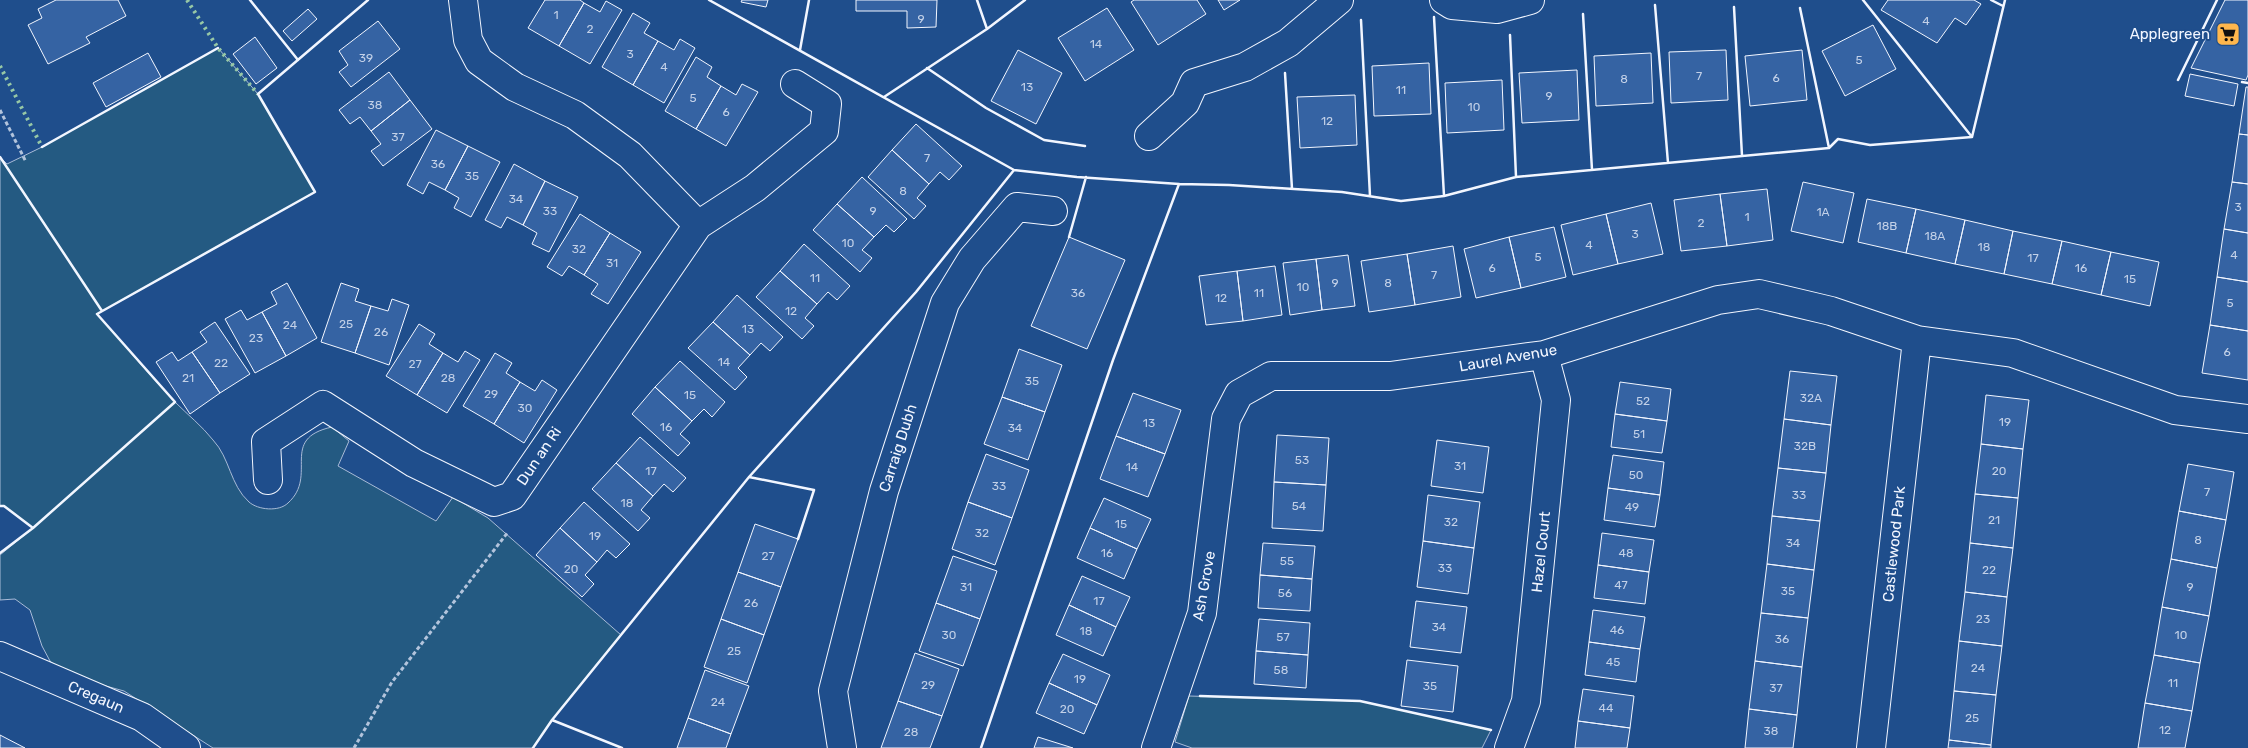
<svg xmlns="http://www.w3.org/2000/svg" width="2248" height="748" font-family="Rubik,sans-serif">
  <style>
    .green { fill: #245a82; stroke: #a8bbd7 }
    .building { fill: #3563a3; stroke: #f2f6ff }
    .lines { fill: none; stroke-linecap: round; stroke-linejoin: round }
    .minor-casing { stroke: #f2f6ff; stroke-width: 30 }
    .path { stroke: #b3c4dc; stroke-width: 3; stroke-dasharray: 4 2.5; stroke-linecap: butt }
    .minor { stroke: #1f4e8c; stroke-width: 28 }
    .hedge { stroke: #97c8a6; stroke-width: 4; stroke-dasharray: 2.5 4; stroke-linecap: butt }
    .wall { stroke: #f2f6ff; stroke-width: 2.5 }
    .labels { text-anchor: middle; stroke-width: 4; stroke-linejoin: round; paint-order: stroke }
    .number-label { font-size: 12px; fill: #c3d1e8 }
    .poi-label { font-size: 15px; fill: #f2f6ff; stroke: #1f4e8c; text-anchor: end }
    .street-label { font-size: 15px; fill: #f2f6ff; stroke: #1f4e8c }
  </style>
  <rect width="100%" height="100%" fill="#1f4e8c"/>
  <!-- green -->
  <path class="green" d="M218,48L258,94L315,192L97,314C123,343 148,374 175,402C188,415 202,426 213,440C230,458 230,485 249,502C258,510 279,512 288,503C319,475 278,439 332,427L349,441L338,466L436,521L453,497L488,518L621,635L552,720L533,748H213L124,691L66,675L50,661L42,646L30,610L15,599L0,600V555L33,528L4,506H0V157L7,164L42,147Z
    M1189,696L1360,701L1491,730L1482,748H1192L1175,742Z"/>
  <!-- building -->
  <path class="building" d="M56,0H118L126,16L86,37L90,43L48,64L28,25L42,18L38,9Z
    M545,0H580L584,3L559,46L528,28Z
    M742,0H768L766,7L741,2Z
    M856,0H937L936,27L907,28V11H856Z
    M1134,0H1197L1206,14L1158,45L1131,2Z
    M1218,0H1240L1224,10Z
    M1888,0H1974L1981,4L1966,25L1955,18L1937,43L1881,10Z
    M2225,0H2248V75L2246,80L2191,68Z
    M606,1L622,10L590,64L559,46L584,3L600,12Z
    M1107,8L1134,50L1085,81L1058,38Z
    M308,9L317,19L292,41L283,31Z
    M633,13L650,23L644,33L658,41L633,85L602,67Z
    M378,21L400,49L351,87L339,72L348,65L339,51Z
    M1873,25L1896,69L1845,96L1822,51Z
    M255,37L277,68L256,84L233,54Z
    M680,39L695,48L664,103L633,85L658,41L674,50Z
    M1018,50L1062,73L1036,124L991,101Z
    M1726,50L1728,100L1671,103L1669,52Z
    M1802,50L1807,100L1750,106L1745,56Z
    M148,53L161,77L106,107L93,83Z
    M1651,53L1653,103L1596,106L1594,56Z
    M696,57L712,67L707,77L721,86L696,129L665,111Z
    M1429,63L1431,114L1374,116L1372,66Z
    M1577,70L1579,120L1522,123L1519,73Z
    M389,72L410,100L371,131L360,117L350,124L339,110Z
    M2190,74L2238,84L2234,106L2185,96Z
    M1502,80L1504,130L1447,133L1445,83Z
    M742,84L758,92L726,146L696,129L721,86L736,95Z
    M2246,87H2248V135L2239,134Z
    M1355,95L1357,145L1300,148L1297,97Z
    M410,100L432,129L383,166L371,151L381,144L371,131Z
    M916,124L962,166L949,180L940,172L929,184L892,150Z
    M436,130L468,146L445,190L429,182L423,194L407,185Z
    M2239,134L2248,135V184L2232,182Z
    M468,146L500,162L471,217L454,208L459,198L445,190Z
    M892,150L929,184L917,198L926,206L914,219L868,177Z
    M514,164L545,181L523,225L507,217L501,228L485,220Z
    M862,177L907,219L894,232L886,225L874,237L837,204Z
    M545,181L578,197L549,252L532,244L537,233L523,225Z
    M1803,182L1854,193L1843,243L1791,231Z
    M2232,182L2248,184V233L2224,229Z
    M1767,189L1773,240L1727,246L1720,194Z
    M1720,194L1727,246L1681,251L1674,200Z
    M1867,199L1916,209L1906,253L1858,242Z
    M1651,203L1663,254L1618,264L1606,214Z
    M837,204L874,237L862,250L872,258L860,272L813,230Z
    M1916,209L1965,220L1955,264L1906,253Z
    M580,214L610,233L584,275L569,266L562,276L547,267Z
    M1606,214L1618,264L1573,275L1561,225Z
    M1965,220L2013,231L2004,274L1955,264Z
    M1554,227L1566,277L1521,288L1509,237Z
    M2224,229L2248,233V282L2217,277Z
    M2013,231L2062,241L2052,284L2004,274Z
    M610,233L641,252L608,304L591,294L598,284L584,275Z
    M1069,237L1125,260L1087,349L1031,326Z
    M1509,237L1521,288L1476,298L1464,249Z
    M2062,241L2111,252L2101,295L2052,284Z
    M804,244L850,286L837,300L828,292L817,304L780,271Z
    M1453,246L1461,297L1415,305L1407,254Z
    M2111,252L2159,262L2150,306L2101,295Z
    M1407,254L1415,305L1369,312L1361,261Z
    M1348,255L1355,306L1322,310L1316,259Z
    M1316,259L1322,310L1290,315L1283,263Z
    M1275,266L1282,315L1243,321L1237,271Z
    M780,271L817,304L805,318L814,326L802,339L756,297Z
    M1237,271L1243,321L1206,325L1199,276Z
    M2217,277L2248,282V331L2210,325Z
    M287,283L317,338L286,356L262,312L277,304L271,292Z
    M341,283L359,289L355,301L371,306L355,353L321,342Z
    M737,295L783,337L770,351L761,343L750,355L713,322Z
    M392,299L409,305L389,365L355,353L371,306L388,311Z
    M241,310L247,320L262,312L286,356L255,373L225,319Z
    M215,322L250,374L220,393L192,352L207,342L200,332Z
    M713,322L750,355L738,368L747,377L735,390L688,348Z
    M419,324L435,334L429,344L443,353L417,395L386,376Z
    M2210,325L2248,331V380L2202,373Z
    M1019,349L1062,365L1045,412L1002,397Z
    M465,351L480,360L447,413L417,395L443,353L458,362Z
    M172,352L178,361L192,352L220,393L190,414L156,362Z
    M495,353L512,363L506,373L520,382L494,424L463,406Z
    M680,361L725,402L712,417L704,409L692,421L655,387Z
    M1790,371L1837,376L1831,425L1784,419Z
    M542,380L557,390L524,443L494,424L520,382L535,391Z
    M1620,382L1671,389L1667,421L1615,414Z
    M655,387L692,421L680,434L690,443L678,456L632,414Z
    M1133,393L1181,410L1165,454L1116,436Z
    M1986,395L2029,400L2023,449L1981,444Z
    M1002,397L1045,412L1028,460L984,444Z
    M1615,414L1667,421L1662,453L1611,447Z
    M1784,419L1831,425L1826,473L1778,468Z
    M1277,435L1329,438L1326,485L1274,482Z
    M1116,436L1165,454L1148,497L1100,479Z
    M640,437L686,478L673,492L664,484L653,496L616,463Z
    M1437,440L1489,447L1483,493L1431,486Z
    M1981,444L2023,449L2018,498L1975,494Z
    M986,454L1029,470L1012,518L968,502Z
    M1613,455L1664,462L1660,495L1608,488Z
    M616,463L653,496L641,510L650,518L638,531L592,489Z
    M2188,464L2234,472L2226,520L2179,511Z
    M1778,468L1826,473L1820,521L1772,516Z
    M1274,482L1326,485L1323,531L1272,528Z
    M1608,488L1660,495L1655,527L1604,520Z
    M1975,494L2018,498L2013,548L1970,543Z
    M1428,495L1480,502L1474,548L1423,541Z
    M1104,498L1151,519L1137,549L1090,528Z
    M584,502L630,544L616,558L607,550L597,562L560,528Z
    M968,502L1012,518L995,565L952,549Z
    M2179,511L2226,520L2217,568L2171,559Z
    M1772,516L1820,521L1814,570L1767,564Z
    M755,524L798,539L781,587L738,572Z
    M560,528L597,562L585,575L594,584L582,597L536,555Z
    M1090,528L1137,549L1124,579L1077,558Z
    M1602,533L1654,540L1649,572L1598,565Z
    M1423,541L1474,548L1468,594L1417,587Z
    M1263,543L1315,546L1312,579L1260,575Z
    M1970,543L2013,548L2007,597L1965,592Z
    M953,556L997,571L980,619L936,603Z
    M2171,559L2217,568L2209,616L2162,607Z
    M1767,564L1814,570L1808,618L1761,613Z
    M1598,565L1649,572L1645,604L1594,598Z
    M738,572L781,587L764,635L721,619Z
    M1260,575L1312,579L1310,611L1258,608Z
    M1082,576L1130,597L1116,627L1069,605Z
    M1965,592L2007,597L2002,646L1959,641Z
    M1416,601L1467,607L1461,653L1410,647Z
    M936,603L980,619L963,666L919,651Z
    M1069,605L1116,627L1103,656L1056,635Z
    M2162,607L2209,616L2200,663L2154,655Z
    M1593,610L1645,617L1640,649L1589,642Z
    M1761,613L1808,618L1802,667L1755,661Z
    M721,619L764,635L747,683L704,667Z
    M1259,619L1310,623L1308,655L1256,651Z
    M1959,641L2002,646L1996,695L1954,691Z
    M1589,642L1640,649L1636,682L1585,675Z
    M1256,651L1308,655L1306,688L1254,684Z
    M915,653L959,669L942,716L898,701Z
    M1063,654L1110,675L1097,705L1049,683Z
    M2154,655L2200,663L2192,711L2145,703Z
    M1407,660L1458,666L1453,712L1401,706Z
    M1755,661L1802,667L1797,715L1749,709Z
    M705,670L749,686L731,734L688,718Z
    M1049,683L1097,705L1084,734L1036,713Z
    M1583,689L1634,696L1630,728L1578,721Z
    M1954,691L1996,695L1991,745L1949,740Z
    M898,701L942,716L930,748H881Z
    M2145,703L2192,711L2185,748H2138Z
    M1749,709L1797,715L1793,748H1745Z
    M688,718L731,734L726,748H677Z
    M1578,721L1630,728L1627,748H1575Z
    M0,735L25,748H0Z
    M1038,737L1073,748H1034Z
    M1949,740L1991,745V748H1948Z"/>
  <g class="lines">
    <!-- minor casing -->
    <g class="minor-casing">
      <path id="minor" d="M1444,0L1452,5L1497,9L1530,0
        M1149,136L1185,103L1194,83L1245,67L1288,43L1339,0
        M698,225L755,188L824,131L827,104L795,84
        M268,480L266,442L323,405L414,463L494,502L512,496L698,225L630,155L575,115L515,87L479,61L468,40L463,0
        M0,656L142,717L186,748
        M842,748L833,691L884,491L945,303L972,259L1017,207L1053,211
        M1156,748L1202,613L1226,419L1239,394L1271,376H1390L1544,355L1718,300L1759,294L1831,311L1917,340L2013,353L2175,410L2248,419
        M1509,748L1526,701L1556,400L1544,355
        M1871,748L1917,340"/>
    </g>
    <!-- path -->
    <path class="path" d="M0,110L26,162
      M354,748L392,682L508,532"/>
    <!-- minor -->
    <use href="#minor" class="minor"/>
    <!-- hedge -->
    <path class="hedge" d="M187,0L218,48L258,94
      M0,66L42,147"/>
    <!-- wall -->
    <path class="wall" d="M250,0L298,60
      M709,0L1014,170
      M977,0L987,29
      M1863,0L1972,137
      M1991,0L2003,6
      M1655,5L1668,163
      M1734,7L1742,156
      M1800,8L1829,148L1838,139L1870,145L1972,137L2005,0
      M1583,14L1592,170
      M1434,17L1444,196
      M1361,20L1370,196
      M1510,35L1516,177
      M800,50L809,0
      M927,68L986,108L1044,140L1085,146
      M1285,73L1292,189
      M2178,80L2217,0
      M2242,82L2248,83
      M884,97L987,29L1025,0
      M42,147L218,48
      M0,157L102,311
      M1179,184L1229,185L1342,192L1401,201L1444,196L1516,177L1829,148
      M1069,237L1086,177
      M749,477L814,490L798,539
      M0,506H4L33,528
      M0,553L33,528L175,402L97,314L315,192L258,94L368,0
      M1200,696L1360,701L1491,730
      M552,720L622,748
      M533,748L552,720L749,477L916,292L1014,170L1077,177L1179,184L1113,360L981,748"/>
  </g>
  <!-- icons -->
  <defs>
    <g id="supermarket-square" transform="scale(1.25)"><rect x="-9" y="-9" width="18" height="18" rx="4" fill="#ffb74d" stroke="#1f4e8c"/><path d="M-6-5.5h2.5l.6 2H6L4.5 2H-2.5L-4.4-4H-6ZM-1.5 3.2a1.3 1.3 0 1 0 .1 0ZM3 3.2a1.3 1.3 0 1 0 .1 0Z" fill="#111"/></g>
  </defs>
  <g fill-rule="evenodd">
    <use href="#supermarket-square" x="2228" y="34"/>
  </g>
  <g class="labels">
    <!-- number labels -->
    <g class="number-label">
      <text x="556" y="19">1</text>
      <text x="921" y="23">9</text>
      <text x="1926" y="25">4</text>
      <text x="590" y="33">2</text>
      <text x="1096" y="48">14</text>
      <text x="630" y="58">3</text>
      <text x="366" y="62">39</text>
      <text x="1859" y="64">5</text>
      <text x="664" y="71">4</text>
      <text x="1699" y="80">7</text>
      <text x="1776" y="82">6</text>
      <text x="1624" y="83">8</text>
      <text x="1027" y="91">13</text>
      <text x="1401" y="94">11</text>
      <text x="1549" y="100">9</text>
      <text x="693" y="102">5</text>
      <text x="375" y="109">38</text>
      <text x="1474" y="111">10</text>
      <text x="726" y="116">6</text>
      <text x="1327" y="125">12</text>
      <text x="398" y="141">37</text>
      <text x="927" y="162">7</text>
      <text x="438" y="168">36</text>
      <text x="472" y="180">35</text>
      <text x="903" y="195">8</text>
      <text x="516" y="203">34</text>
      <text x="2238" y="211">3</text>
      <text x="550" y="215">33</text>
      <text x="873" y="215">9</text>
      <text x="1823" y="216">1A</text>
      <text x="1747" y="221">1</text>
      <text x="1701" y="227">2</text>
      <text x="1887" y="230">18B</text>
      <text x="1635" y="238">3</text>
      <text x="1935" y="240">18A</text>
      <text x="848" y="247">10</text>
      <text x="1589" y="249">4</text>
      <text x="1984" y="251">18</text>
      <text x="579" y="253">32</text>
      <text x="2234" y="259">4</text>
      <text x="1538" y="261">5</text>
      <text x="2033" y="262">17</text>
      <text x="612" y="267">31</text>
      <text x="1492" y="272">6</text>
      <text x="2081" y="272">16</text>
      <text x="1434" y="279">7</text>
      <text x="815" y="282">11</text>
      <text x="2130" y="283">15</text>
      <text x="1335" y="287">9</text>
      <text x="1388" y="287">8</text>
      <text x="1303" y="291">10</text>
      <text x="1078" y="297">36</text>
      <text x="1259" y="297">11</text>
      <text x="1221" y="302">12</text>
      <text x="2230" y="307">5</text>
      <text x="791" y="315">12</text>
      <text x="346" y="328">25</text>
      <text x="290" y="329">24</text>
      <text x="748" y="333">13</text>
      <text x="381" y="336">26</text>
      <text x="256" y="342">23</text>
      <text x="2227" y="356">6</text>
      <text x="724" y="366">14</text>
      <text x="221" y="367">22</text>
      <text x="415" y="368">27</text>
      <text x="188" y="382">21</text>
      <text x="448" y="382">28</text>
      <text x="1032" y="385">35</text>
      <text x="491" y="398">29</text>
      <text x="690" y="399">15</text>
      <text x="1811" y="402">32A</text>
      <text x="1643" y="405">52</text>
      <text x="525" y="412">30</text>
      <text x="2005" y="426">19</text>
      <text x="1149" y="427">13</text>
      <text x="666" y="431">16</text>
      <text x="1015" y="432">34</text>
      <text x="1639" y="438">51</text>
      <text x="1805" y="450">32B</text>
      <text x="1302" y="464">53</text>
      <text x="1460" y="470">31</text>
      <text x="1132" y="471">14</text>
      <text x="651" y="475">17</text>
      <text x="1999" y="475">20</text>
      <text x="1636" y="479">50</text>
      <text x="999" y="490">33</text>
      <text x="2207" y="496">7</text>
      <text x="1799" y="499">33</text>
      <text x="627" y="507">18</text>
      <text x="1299" y="510">54</text>
      <text x="1632" y="511">49</text>
      <text x="1994" y="524">21</text>
      <text x="1451" y="526">32</text>
      <text x="1121" y="528">15</text>
      <text x="982" y="537">32</text>
      <text x="595" y="540">19</text>
      <text x="2198" y="544">8</text>
      <text x="1793" y="547">34</text>
      <text x="1107" y="557">16</text>
      <text x="1626" y="557">48</text>
      <text x="768" y="560">27</text>
      <text x="1287" y="565">55</text>
      <text x="1445" y="572">33</text>
      <text x="571" y="573">20</text>
      <text x="1989" y="574">22</text>
      <text x="1621" y="589">47</text>
      <text x="966" y="591">31</text>
      <text x="2190" y="591">9</text>
      <text x="1788" y="595">35</text>
      <text x="1285" y="597">56</text>
      <text x="1099" y="605">17</text>
      <text x="751" y="607">26</text>
      <text x="1983" y="623">23</text>
      <text x="1439" y="631">34</text>
      <text x="1617" y="634">46</text>
      <text x="1086" y="635">18</text>
      <text x="949" y="639">30</text>
      <text x="2181" y="639">10</text>
      <text x="1283" y="641">57</text>
      <text x="1782" y="643">36</text>
      <text x="734" y="655">25</text>
      <text x="1613" y="666">45</text>
      <text x="1978" y="672">24</text>
      <text x="1281" y="674">58</text>
      <text x="1080" y="683">19</text>
      <text x="2173" y="687">11</text>
      <text x="928" y="689">29</text>
      <text x="1430" y="690">35</text>
      <text x="1776" y="692">37</text>
      <text x="718" y="706">24</text>
      <text x="1606" y="712">44</text>
      <text x="1067" y="713">20</text>
      <text x="1972" y="722">25</text>
      <text x="2165" y="734">12</text>
      <text x="1771" y="735">38</text>
      <text x="911" y="736">28</text>
    </g>
    <!-- poi labels -->
    <g class="poi-label">
      <text x="2210" y="39">Applegreen</text>
    </g>
    <!-- street labels -->
    <g class="street-label">
      <text transform="translate(1508 358) rotate(-10)" y="5">Laurel Avenue</text>
      <text transform="translate(898 448) rotate(-72)" y="5">Carraig Dubh</text>
      <text transform="translate(539 456) rotate(-56)" y="5">Dun an Ri</text>
      <text transform="translate(1894 544) rotate(-84)" y="5">Castlewood Park</text>
      <text transform="translate(1541 552) rotate(-84)" y="5">Hazel Court</text>
      <text transform="translate(1204 586) rotate(-80)" y="5">Ash Grove</text>
      <text transform="translate(96 697) rotate(23)" y="5">Cregaun</text>
    </g>
  </g>
</svg>
